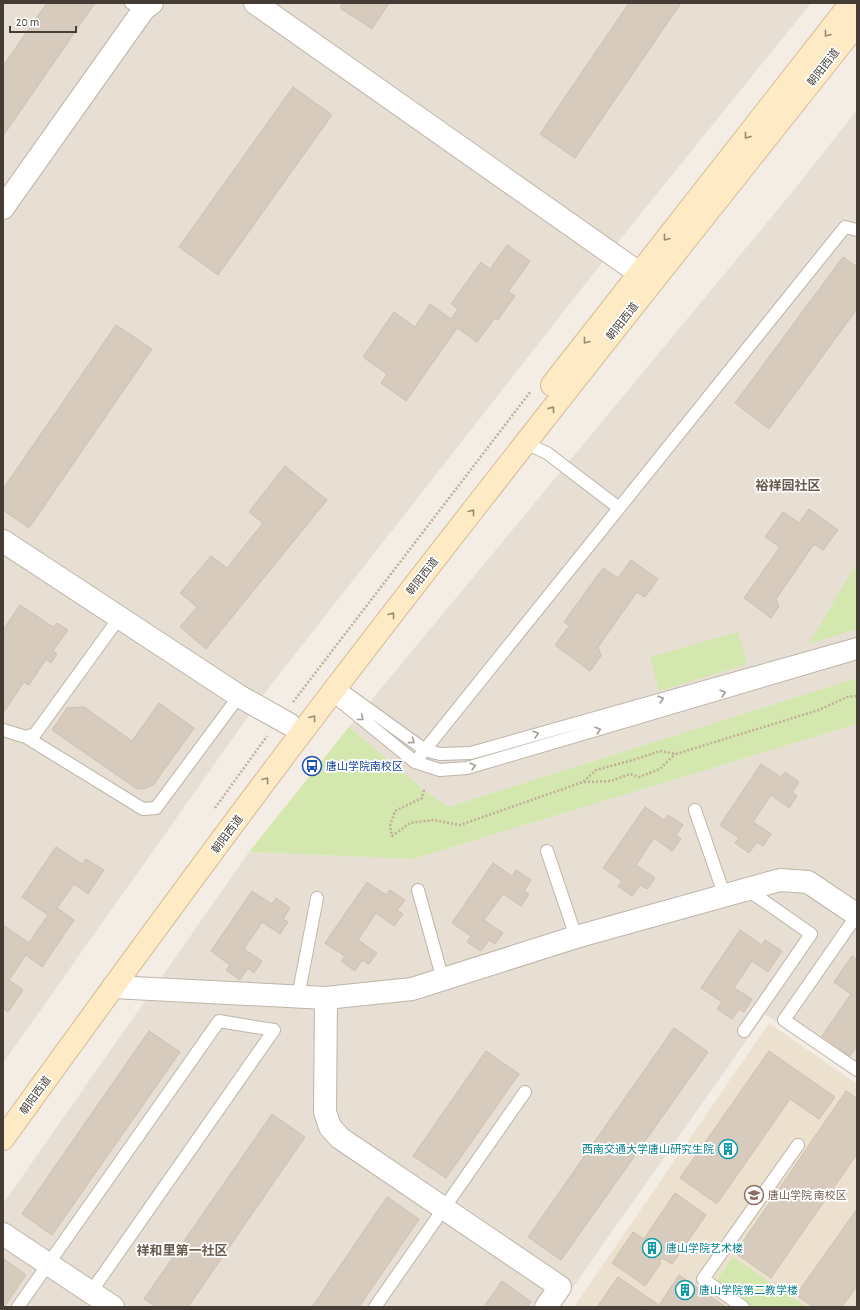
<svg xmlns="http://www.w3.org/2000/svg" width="860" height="1310" font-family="'Alegreya Sans','Noto Sans SC',sans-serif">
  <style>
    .residential { fill: #e7dfd4 }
    .education { fill: #ece1cf }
    .green { fill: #d4e7ae }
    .building { fill: #d7cbbe; stroke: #cfbfae }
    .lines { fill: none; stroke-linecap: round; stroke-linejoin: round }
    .lane-casing { stroke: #beb4a8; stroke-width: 14 }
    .street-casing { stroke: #beb4a8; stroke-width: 24 }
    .secondary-casing { stroke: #d3bc96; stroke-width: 24 }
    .path { stroke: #c0ae9a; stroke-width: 2.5; stroke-dasharray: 2 2; stroke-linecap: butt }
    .lane { stroke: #fff; stroke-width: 12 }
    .street { stroke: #fff; stroke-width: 22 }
    .secondary { stroke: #feeac4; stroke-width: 22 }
    .oneway { stroke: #988b75 }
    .oneway2 { stroke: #a29e9a }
    .labels { text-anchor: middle; stroke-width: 3.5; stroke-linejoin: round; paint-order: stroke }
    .street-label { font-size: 11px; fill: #453d35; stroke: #fff }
    .transit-label { font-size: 11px; fill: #164399; stroke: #fff; text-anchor: start }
    .culture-label { font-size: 11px; fill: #0d838f; stroke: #fff; text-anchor: start }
    .education-label { font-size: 11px; fill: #785e54; stroke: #fff; text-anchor: start }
    .quarter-label { font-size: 13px; font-weight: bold; fill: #685a4c; stroke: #fff }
  </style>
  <rect width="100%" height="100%" fill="#f3ede6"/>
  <!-- residential -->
  <path class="residential" d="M3,3H811L630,227L267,690L3,1063Z
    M857,110V678L448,807L424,790L349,727L794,190Z
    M857,724V1077L765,1014L559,1307H3V1204L249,852L413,859Z"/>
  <!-- education -->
  <path class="education" d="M769,1023L857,1084V1307H574Z"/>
  <!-- green -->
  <path class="green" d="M857,562V629L809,644Z
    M738,632L747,664L659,691L650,657Z
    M857,678V724L413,859L249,852L349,727L424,790L448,807Z
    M733,1257L806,1307H744L713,1286Z"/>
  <!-- building -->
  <path class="building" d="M47,3H95L3,136V66Z
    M343,3H389L372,29L340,8Z
    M629,3H681L575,158L540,134Z
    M293,87L332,115L218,275L179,247Z
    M507,245L530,261L508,292L515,296L498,320L495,318L477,342L457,328L406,401L381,383L387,374L363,357L394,312L415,327L430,304L451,319L458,309L451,304L481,262L490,269Z
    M843,257L857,267V309L769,429L735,403Z
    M116,325L152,349L29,528L3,510V489Z
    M285,466L327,500L206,649L180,627L197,607L180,593L211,556L227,568L263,523L249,512Z
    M809,509L838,530L823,550L814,544L776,599L779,606L771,618L744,598L780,547L765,537L783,512L799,523Z
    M631,560L658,579L645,597L637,592L598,647L601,656L590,671L555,645L569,626L564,622L603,568L618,578Z
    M20,605L53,627L57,623L68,630L53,651L57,654L51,663L46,659L29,685L24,682L3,713V640L5,638L3,630Z
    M159,703L194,728L154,784L147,788L137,789L52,730L67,708L84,707L132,741Z
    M761,764L781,777L785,772L799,782L792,792L797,796L789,808L771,795L753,822L771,834L763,846L757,842L749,853L735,843L739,838L720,825Z
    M645,807L664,820L668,815L683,825L676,835L681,839L672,851L654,838L636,865L655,878L647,889L640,885L632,896L618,886L622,881L603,868Z
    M56,847L82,864L86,859L104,870L88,894L74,884L57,908L74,920L42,967L26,955L9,980L23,990L8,1012L3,1008V925L29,943L48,915L22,897Z
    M493,863L512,876L516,870L531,880L524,891L529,894L521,906L503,894L484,920L503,933L495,944L489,940L481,951L467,942L471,936L452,923Z
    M367,882L386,895L390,890L405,900L397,910L403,914L394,926L376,913L358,940L377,953L369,964L362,960L355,971L341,961L345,956L325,943Z
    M252,891L272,904L276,898L290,908L283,919L288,922L280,934L262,922L244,949L262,961L254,973L248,968L240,980L226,970L230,965L211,951Z
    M740,930L762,945L765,940L782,951L768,972L752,961L734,988L752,999L744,1012L739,1009L732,1019L717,1009L722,1002L701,988Z
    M852,956L857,960V1046L850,1056L822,1036L851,994L834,982Z
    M674,1028L708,1052L561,1260L528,1237Z
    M149,1031L180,1052L52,1235L22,1214Z
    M486,1051L519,1074L446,1178L413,1156Z
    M769,1051L835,1097L819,1119L790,1099L717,1204L680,1178Z
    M846,1091L857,1098V1154L771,1278L735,1253Z
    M272,1114L305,1137L188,1307H156L144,1299Z
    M675,1193L706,1215L672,1264L662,1258L659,1262L661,1263L645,1286L612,1263L633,1232L644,1239Z
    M387,1197L419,1219L359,1307H312Z
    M857,1209V1286L842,1307H813L796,1295Z
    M3,1258L26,1275L4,1307H3Z
    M679,1275L726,1307H647L642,1304L640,1307H597L618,1277L659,1305Z
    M502,1281L531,1302L527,1307H484Z"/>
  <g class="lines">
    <!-- lane casing -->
    <g class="lane-casing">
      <path id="lane" d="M131,3L144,9
        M527,441L536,448L547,453L619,508
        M333,691L340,701L415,762L440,770L467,768L857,653
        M333,691L346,693L425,750L440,754L471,753L857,644
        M3,730L26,737L35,734L119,618
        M26,737L143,809L156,808L239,696
        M415,762L845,227L857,230
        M695,810L725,897
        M547,851L576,937
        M418,890L443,980
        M857,915L784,1020L857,1070
        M298,997L317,898
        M744,1031L811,934L748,890
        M18,1307L219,1021L274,1030L91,1292
        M375,1307L525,1092
        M743,1307L703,1279L798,1145"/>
    </g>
    <!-- street casing -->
    <g class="street-casing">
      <path id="street" d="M255,3L639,273
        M3,208L144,9L152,3
        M3,541L239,696L289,724
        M113,987L326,998L412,989L576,937L780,880L808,882L857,915
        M326,998L325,1112L330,1127L340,1138L560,1287L546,1307
        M3,1234L113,1307"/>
    </g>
    <!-- secondary casing -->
    <g class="secondary-casing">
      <path id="secondary" d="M552,385L851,3
        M3,1139C112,988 221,838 334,690C505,466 682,245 857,24"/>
    </g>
    <!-- path -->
    <path class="path" d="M293,702L531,391
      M584,782L611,781L630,774L639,777L660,769L675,754
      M424,790L422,798L395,811L390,826L392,836L410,823L434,820L460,825L583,782L596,770L633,760L660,751L676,754L819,710L847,697L857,696
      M215,808L267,736"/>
    <!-- lane -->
    <use href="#lane" class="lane"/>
    <!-- street -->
    <use href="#street" class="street"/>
    <!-- secondary -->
    <use href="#secondary" class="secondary"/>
  </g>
  <!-- one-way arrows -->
  <defs><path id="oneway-chevron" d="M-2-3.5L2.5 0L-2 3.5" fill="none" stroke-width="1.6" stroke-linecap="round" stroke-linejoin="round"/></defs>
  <g class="oneway">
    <use href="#oneway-chevron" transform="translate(827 34) rotate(128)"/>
    <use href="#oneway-chevron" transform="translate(747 136) rotate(128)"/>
    <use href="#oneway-chevron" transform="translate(666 238) rotate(128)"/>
    <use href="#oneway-chevron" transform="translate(586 341) rotate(128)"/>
    <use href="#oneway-chevron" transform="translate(552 409) rotate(-52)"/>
    <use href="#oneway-chevron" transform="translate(472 512) rotate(-52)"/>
    <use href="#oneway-chevron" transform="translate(392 615) rotate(-52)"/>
    <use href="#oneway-chevron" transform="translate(313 718) rotate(-53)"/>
    <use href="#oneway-chevron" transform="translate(266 780) rotate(-53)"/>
  </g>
  <g class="oneway2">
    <use href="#oneway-chevron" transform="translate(723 693) rotate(-16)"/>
    <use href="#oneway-chevron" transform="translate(661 699) rotate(-16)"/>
    <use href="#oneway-chevron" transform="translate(361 718) rotate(39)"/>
    <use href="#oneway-chevron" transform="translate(598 730) rotate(-16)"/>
    <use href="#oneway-chevron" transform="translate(536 734) rotate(-16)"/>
    <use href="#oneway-chevron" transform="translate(412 741) rotate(36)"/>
    <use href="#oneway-chevron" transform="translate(473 766) rotate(-16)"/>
  </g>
  <!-- icons -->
  <defs>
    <g id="bus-ring" transform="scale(1)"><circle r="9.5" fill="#fff" stroke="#1a4fb4" stroke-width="1.5"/><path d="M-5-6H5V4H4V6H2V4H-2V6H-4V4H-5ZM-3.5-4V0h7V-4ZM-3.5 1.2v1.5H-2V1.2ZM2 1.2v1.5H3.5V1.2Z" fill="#1a4fb4"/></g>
    <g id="building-ring" transform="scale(1)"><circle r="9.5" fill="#fff" stroke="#0f9aa8" stroke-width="1.5"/><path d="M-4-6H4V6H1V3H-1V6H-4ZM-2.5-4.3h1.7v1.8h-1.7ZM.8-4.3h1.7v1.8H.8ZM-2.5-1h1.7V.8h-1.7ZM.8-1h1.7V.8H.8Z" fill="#0f9aa8"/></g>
    <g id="university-ring" transform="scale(1)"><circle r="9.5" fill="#fff" stroke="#8d6e63" stroke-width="1.5"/><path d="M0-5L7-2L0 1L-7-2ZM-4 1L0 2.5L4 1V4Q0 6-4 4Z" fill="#8d6e63"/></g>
  </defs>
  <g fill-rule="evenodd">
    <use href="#bus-ring" x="312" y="766"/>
    <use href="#building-ring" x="728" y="1149"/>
    <use href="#university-ring" x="754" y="1195"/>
    <use href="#building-ring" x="652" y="1248"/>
    <use href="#building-ring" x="685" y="1290"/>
  </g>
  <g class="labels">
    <!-- street labels -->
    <g class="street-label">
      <text transform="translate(823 67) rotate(-52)" y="4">朝阳西道</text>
      <text transform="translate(622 321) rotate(-52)" y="4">朝阳西道</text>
      <text transform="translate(422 576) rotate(-52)" y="4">朝阳西道</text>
      <text transform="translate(227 834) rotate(-53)" y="4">朝阳西道</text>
      <text transform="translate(35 1095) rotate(-54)" y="4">朝阳西道</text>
    </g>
    <!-- transit labels -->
    <g class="transit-label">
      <text x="326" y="770">唐山学院南校区</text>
    </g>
    <!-- culture labels -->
    <g class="culture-label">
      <text x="714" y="1153" text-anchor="end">西南交通大学唐山研究生院</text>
      <text x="666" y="1252">唐山学院艺术楼</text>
      <text x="699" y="1294">唐山学院第二教学楼</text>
    </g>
    <!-- education labels -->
    <g class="education-label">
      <text x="768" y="1199">唐山学院 南校区</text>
    </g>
    <!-- quarter labels -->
    <g class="quarter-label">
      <text x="788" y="490">裕祥园社区</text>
      <text x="182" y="1255">祥和里第一社区</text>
    </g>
  </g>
  <!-- border -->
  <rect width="860" height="1310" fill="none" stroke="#453d35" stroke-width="8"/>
  <!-- scale -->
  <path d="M10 26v6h66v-6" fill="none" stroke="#453d35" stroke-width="2"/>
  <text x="16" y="26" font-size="12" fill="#453d35" stroke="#ffffff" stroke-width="3" paint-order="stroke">20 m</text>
</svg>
